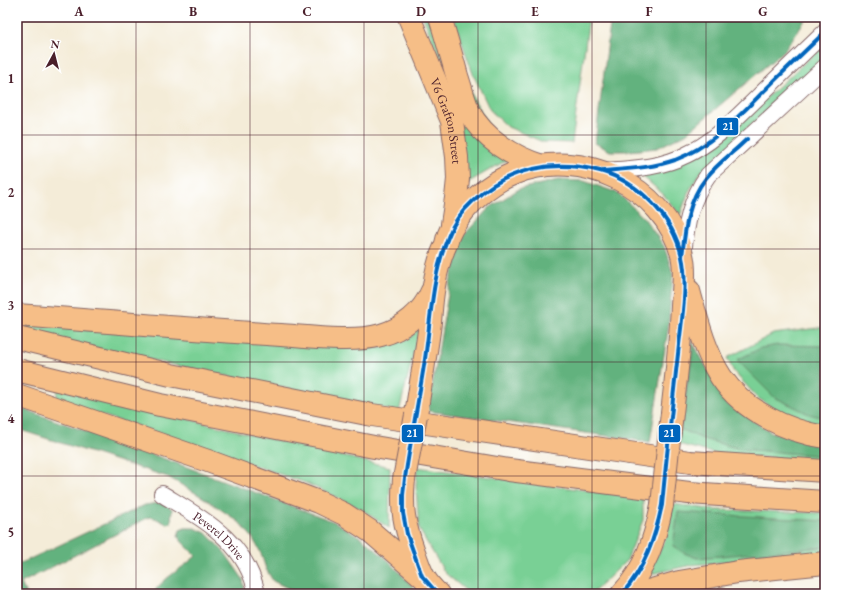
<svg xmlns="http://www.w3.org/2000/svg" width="842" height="611" font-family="'EB Garamond',serif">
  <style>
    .green { fill: #79d095; stroke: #627860 }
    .forest { fill: #62b27e; stroke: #566854 }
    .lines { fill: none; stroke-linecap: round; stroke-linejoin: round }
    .minor-casing { stroke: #866768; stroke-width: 18 }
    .highway-casing { stroke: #866768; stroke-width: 24 }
    .minor { stroke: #fff; stroke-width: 16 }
    .highway { stroke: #f6be87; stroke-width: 22 }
    .highway-bridge-casing { stroke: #866768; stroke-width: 24; stroke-linecap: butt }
    .highway-bridge { stroke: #f6be87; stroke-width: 22 }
    .bus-1-casing { stroke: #fff; stroke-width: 7 }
    .bus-1 { stroke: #0065bd; stroke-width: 4 }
    .grid { fill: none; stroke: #4a1f2b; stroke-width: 1; stroke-opacity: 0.55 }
    .labels { text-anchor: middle; stroke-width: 4; stroke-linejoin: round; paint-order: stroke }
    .street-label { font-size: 13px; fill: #4a1f2b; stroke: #fff }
    .line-badge { stroke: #fff; stroke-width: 1.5 }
    .badge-label { font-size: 11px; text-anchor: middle; font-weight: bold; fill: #fff }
    .neatline { fill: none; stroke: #4a1f2b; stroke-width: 1.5 }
    .grid-label { font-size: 13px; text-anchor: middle; font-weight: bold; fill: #4a1f2b }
  </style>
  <rect width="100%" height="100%" fill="#fff"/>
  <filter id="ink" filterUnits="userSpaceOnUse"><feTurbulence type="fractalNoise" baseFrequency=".025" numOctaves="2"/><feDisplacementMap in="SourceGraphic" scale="8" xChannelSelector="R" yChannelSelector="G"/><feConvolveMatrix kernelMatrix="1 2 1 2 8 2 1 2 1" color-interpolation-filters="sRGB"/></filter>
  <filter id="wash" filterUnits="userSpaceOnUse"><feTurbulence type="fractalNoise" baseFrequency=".012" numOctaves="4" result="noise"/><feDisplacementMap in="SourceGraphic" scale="16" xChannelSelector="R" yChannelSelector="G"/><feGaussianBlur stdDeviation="0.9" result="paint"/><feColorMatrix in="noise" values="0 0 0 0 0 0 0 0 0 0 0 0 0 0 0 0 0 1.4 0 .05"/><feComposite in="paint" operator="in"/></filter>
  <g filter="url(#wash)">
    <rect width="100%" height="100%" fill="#f4ecd8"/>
    <!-- green -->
    <path class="green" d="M423,17H436L445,45L507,160L467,183L448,82L439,56Z
      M453,17H589L572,143L543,142L508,127L490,110L473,74Z
      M825,44V57L700,173L689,191L680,215L663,194L641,175L754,109Z
      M17,324L380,348L409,339L420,327L399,412L17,332Z
      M825,327V427L790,419L758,398L734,372L727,358L773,334Z
      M692,341L727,404L771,432L825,446V461L720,455L678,444Z
      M58,388L346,457L390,467L389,528L361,509L306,483L162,434L56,401Z
      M417,467L643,498V520L627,560L596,590L589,594H470L445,573L419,529L416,486Z
      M673,504L715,510L825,513V552L692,565L646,575L660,550L667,535Z"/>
    <!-- forest -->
    <path class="forest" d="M611,17H807L785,50L686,134L657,148L629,151H610L595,143Z
      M558,180L584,181L618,193L644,218L664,246L673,274L668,330L650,442L428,411L450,283L463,236L489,208L519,189Z
      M694,345L727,404L771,432L825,446V456L740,449L703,439L680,429Z
      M778,345L825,346V418L809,414L774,397L737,360L761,348Z
      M17,407L165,459L335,522L362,538L389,561L420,594H300L273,581L266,569L260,551L252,537L239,522L204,498L168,477L17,429Z
      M159,503L167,505L172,509L171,523L167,524L155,518L149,517L21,583L26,594H17V565L145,505Z
      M678,512L825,521V547L697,558L684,553L673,546Z
      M185,528H195L206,533L225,553L243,579L245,594C236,594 223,591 216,594H153C161,579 183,568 196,556L182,542L178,536L180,530Z"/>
  </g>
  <g filter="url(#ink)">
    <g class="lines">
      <!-- minor casing -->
      <g class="minor-casing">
        <g id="minor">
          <path d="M603,171C631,169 661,168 686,155C714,142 735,119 757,98C779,76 802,54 825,32"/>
          <path d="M683,255C686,225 690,200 708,175L825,67"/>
          <path id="s1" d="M162,494C204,520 246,541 257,594"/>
        </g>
      </g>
      <!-- highway casing -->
      <g class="highway-casing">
        <g id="highway">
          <path id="s2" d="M409,17L452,121L457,157L458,179L456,198L452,224"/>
          <path d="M440,17C446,37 452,57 457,76C461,88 464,101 469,112C484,139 513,157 542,166"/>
          <path d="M689,291C697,320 705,352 721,377C744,411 786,431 825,437"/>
          <path d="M17,315C105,321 193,330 281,335C309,337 354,343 381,335C403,329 423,313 432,291"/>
          <path d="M17,338L171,375L372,415L690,462L825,471"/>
          <path d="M17,370L160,405L374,447L509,470L689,493L825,502"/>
          <path d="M17,395L208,461L319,502L344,514L370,531L422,576"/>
          <path d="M416,415C420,387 425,359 429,331C431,316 431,301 434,286C436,272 440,257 446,244C447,239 449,233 452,228C466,204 489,183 515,173C581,146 664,186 682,255C686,271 683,289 682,306C680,353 673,401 668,449"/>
          <path d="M404,479C401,509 404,524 414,552C421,571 422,579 438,594"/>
          <path d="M622,594C646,569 655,538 662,505"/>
          <path d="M638,594L679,582L738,572L825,563"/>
        </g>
      </g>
      <!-- minor -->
      <use href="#minor" class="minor"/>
      <!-- highway -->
      <use href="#highway" class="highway"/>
      <!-- highway-bridge casing -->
      <g class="highway-bridge-casing">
        <path id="highway-bridge" d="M404,479L416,415
          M662,505L668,449"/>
      </g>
      <!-- highway-bridge -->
      <use href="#highway-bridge" class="highway-bridge"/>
      <!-- bus-1 casing -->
      <g class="bus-1-casing">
        <path id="bus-1" d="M603,171C627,169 652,168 675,160C712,146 739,116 766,89C785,70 805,51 825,32
          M682,257C685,229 688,200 706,178C718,163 734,152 747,139
          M438,594L422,576L407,534L403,513V495L405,478C411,438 419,398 425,359C431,317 432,276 448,237C453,223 462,211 473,201C507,168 554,159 600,171C639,182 673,217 682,257C688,282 682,319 679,345C673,398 667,452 662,505C655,538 645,568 622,594"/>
      </g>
      <!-- bus-1 -->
      <use href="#bus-1" class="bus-1"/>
    </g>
  </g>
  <!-- grid -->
  <path class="grid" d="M136,17V594M250,17V594M364,17V594M478,17V594M592,17V594M706,17V594M17,135H825M17,249H825M17,362H825M17,476H825"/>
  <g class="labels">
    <!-- street labels -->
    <g class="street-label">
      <text dy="5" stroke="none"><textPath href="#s2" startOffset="111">V6 Grafton Street</textPath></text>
      <text dy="5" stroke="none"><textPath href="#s1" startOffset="71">Peverel Drive</textPath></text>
    </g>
  </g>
  <g class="line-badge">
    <rect x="716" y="117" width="23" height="19" rx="4" fill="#0065bd"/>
    <rect x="401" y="424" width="23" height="19" rx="4" fill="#0065bd"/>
    <rect x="658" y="424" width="23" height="19" rx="4" fill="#0065bd"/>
  </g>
  <g class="badge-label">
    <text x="728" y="130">21</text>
    <text x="412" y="437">21</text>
    <text x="669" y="437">21</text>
  </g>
  <!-- margin -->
  <rect width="842" height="611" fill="none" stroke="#fff" stroke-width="44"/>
  <!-- north arrow -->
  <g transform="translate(54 54) rotate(7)" stroke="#ffffff" stroke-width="3" paint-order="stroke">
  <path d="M0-3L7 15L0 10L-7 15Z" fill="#4a1f2b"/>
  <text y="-6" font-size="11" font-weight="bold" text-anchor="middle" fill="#4a1f2b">N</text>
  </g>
  <rect x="22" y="22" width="798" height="567" class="neatline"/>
  <g class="grid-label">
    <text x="79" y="16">A</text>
    <text x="193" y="16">B</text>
    <text x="307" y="16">C</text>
    <text x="421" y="16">D</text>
    <text x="535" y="16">E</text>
    <text x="649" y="16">F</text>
    <text x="763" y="16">G</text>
    <text x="11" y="83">1</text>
    <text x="11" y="197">2</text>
    <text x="11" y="310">3</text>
    <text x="11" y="423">4</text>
    <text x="11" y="537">5</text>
  </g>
</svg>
